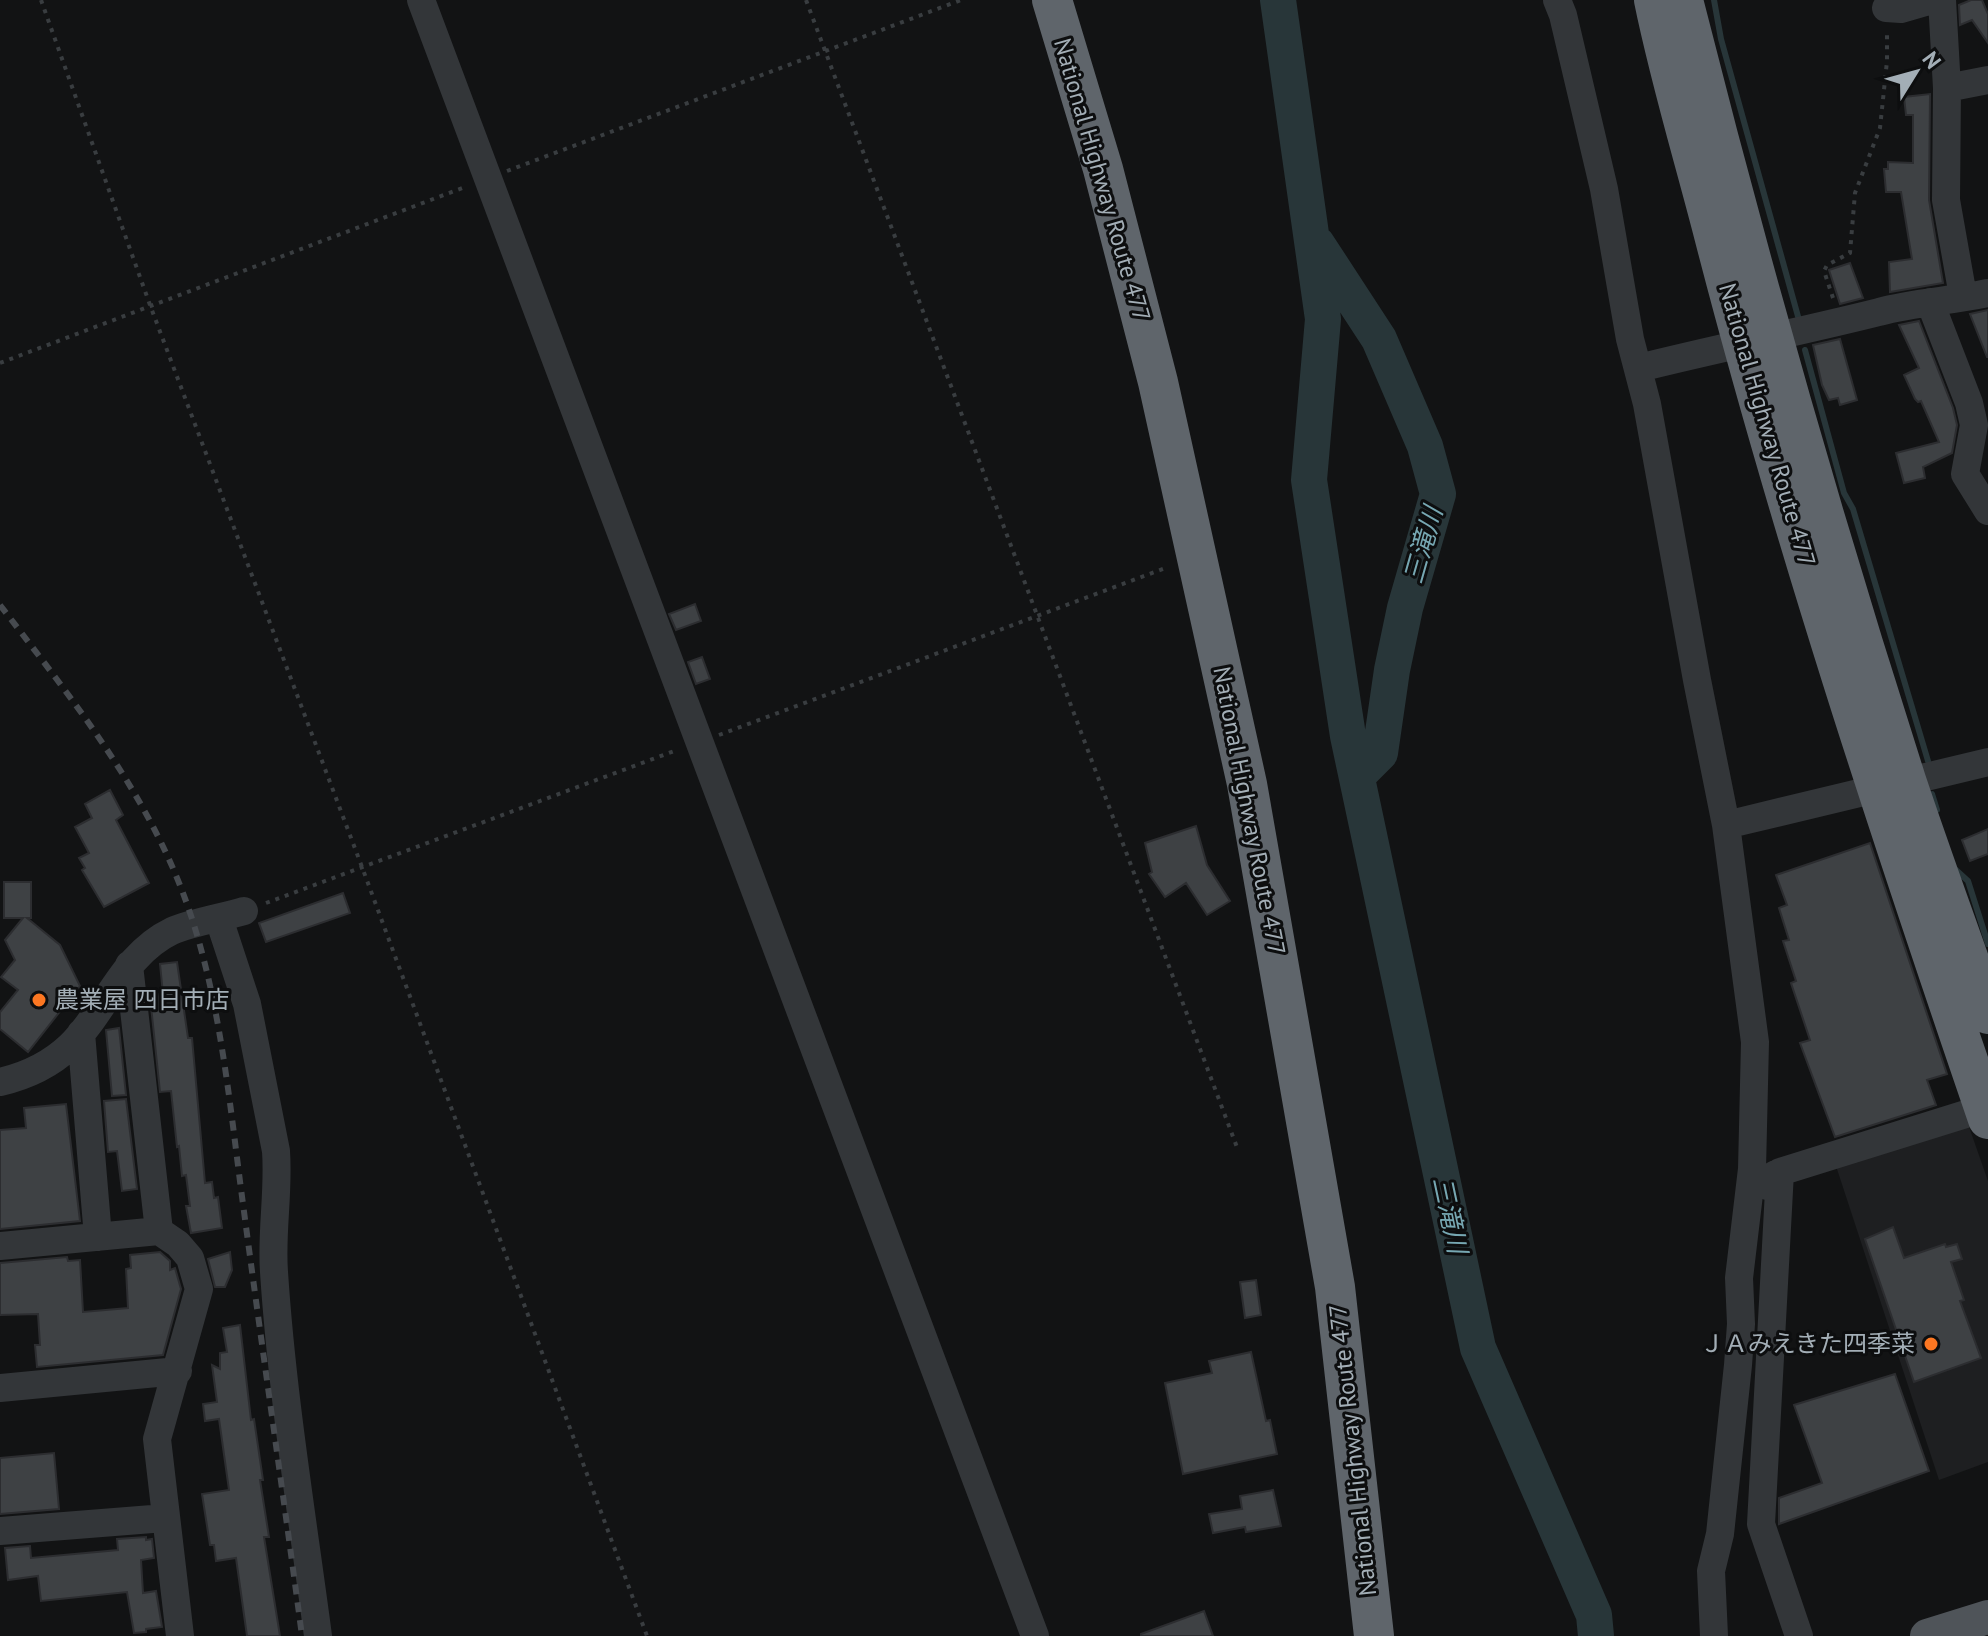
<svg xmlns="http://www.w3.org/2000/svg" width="1988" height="1636" font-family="'PT Sans','Noto Sans JP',sans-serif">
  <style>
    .built { fill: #1e1f21 }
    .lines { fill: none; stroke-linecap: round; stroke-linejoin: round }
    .stream { stroke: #283639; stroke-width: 6 }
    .river { stroke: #283639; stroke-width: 36 }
    .building { fill: #3e4144; stroke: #2c2d30; stroke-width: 2 }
    .path { stroke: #393d40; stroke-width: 4; stroke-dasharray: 4 6; stroke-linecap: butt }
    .minor { stroke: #333639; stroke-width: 28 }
    .major { stroke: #4f5459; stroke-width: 34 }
    .highway { stroke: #5f656b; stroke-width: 40 }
    .rail { stroke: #464a4f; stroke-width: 6; stroke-dasharray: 10 8; stroke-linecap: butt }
    .poi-dot { fill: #fc7722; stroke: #0d0e0f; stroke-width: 3 }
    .labels { text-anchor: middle; stroke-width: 6; stroke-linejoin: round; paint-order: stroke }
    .street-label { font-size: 24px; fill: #a3aeb6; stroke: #0d0e0f }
    .poi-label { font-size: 24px; fill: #a3aeb6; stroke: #0d0e0f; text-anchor: start }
    .water-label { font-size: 26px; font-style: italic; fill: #77a8b3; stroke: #0d0e0f }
  </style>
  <rect width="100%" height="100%" fill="#121314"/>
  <!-- built -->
  <path class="built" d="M1967,1121L1988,1181V1462L1939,1480L1836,1166Z"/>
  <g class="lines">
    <!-- stream -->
    <path class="stream" d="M1714,0L1721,39L1799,320
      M1805,350L1844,493L1853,509L1928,761
      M1932,794L1937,810
      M1956,870L1968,881L1988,944"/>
    <!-- river -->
    <path class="river" d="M1278,0L1323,319L1309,480L1348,736L1478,1348L1594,1615L1596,1636
      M1317,244L1379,339L1425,446L1438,494L1405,608L1392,670L1380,753L1357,776"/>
  </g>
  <!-- building -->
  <path class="building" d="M1971,0H1982L1988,14V43L1972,20L1960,25L1959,5Z
    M1930,94L1929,200L1943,283L1890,292L1889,262L1912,259L1901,192H1886L1884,169H1888V162L1913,163V115H1906L1904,97Z
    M1850,263L1863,298L1840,304L1829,270Z
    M1988,310V357H1987L1970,314Z
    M1919,321L1953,408L1957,425L1952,453L1923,467L1925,478L1904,483L1896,453L1939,442L1921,401L1918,402L1915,399L1904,375L1919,368L1899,325Z
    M1840,339L1857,400L1840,405L1838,398L1829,400L1822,385L1813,345Z
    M695,604L701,621L676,630L669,614Z
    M702,657L710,679L696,684L688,662Z
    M110,790L123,815L116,820L149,883L104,907L82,870L85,868L79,858L89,853L75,827L92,818L85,804Z
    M1196,826L1207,865L1230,901L1207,915L1186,883L1165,897L1149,874L1152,872L1145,843Z
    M1988,829V854L1970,861L1962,840Z
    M1870,843L1947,1074L1927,1080L1936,1105L1835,1137L1800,1043L1810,1040L1791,983L1796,981L1783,941L1789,940L1779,908L1787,905L1776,875Z
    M4,882H31V918H27L60,945L80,986L28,1052L0,1029V1012L18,990L1,977L15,960L5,940L23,918H4Z
    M343,893L350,913L266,942L259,923Z
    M177,962L188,1038H192L205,1183L212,1182L214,1198L218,1197L222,1228L191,1233L186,1206H190L186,1175L182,1176L179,1146L177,1147L171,1091L160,1092L151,1006V995L163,994L160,964Z
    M119,1028L126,1095L112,1096L106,1030Z
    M126,1099L137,1189L122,1191L117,1151L108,1152L104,1101Z
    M66,1104L80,1221L0,1229V1130L26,1128L24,1108Z
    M1893,1227L1904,1258L1945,1244L1946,1247L1957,1244L1962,1259L1951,1262L1964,1300L1960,1301L1981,1358L1914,1382L1865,1239Z
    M160,1252L170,1261V1270L175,1268L181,1289L163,1355L37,1367L35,1345H40L38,1314L0,1315V1263L67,1257L68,1261L80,1260L83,1312L128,1308L126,1269L131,1268L130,1255Z
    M230,1252L232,1270L225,1287H215L208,1259Z
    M1256,1280L1261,1315L1245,1318L1240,1282Z
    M240,1325L251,1420L254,1419L263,1480H260L269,1537H264L280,1636H247L236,1558L216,1561L214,1545H210L202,1494L229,1490L219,1419L205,1421L203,1404L217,1402L212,1365L220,1369V1353L227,1352L223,1328Z
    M1251,1352L1266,1421L1270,1420L1277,1454L1183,1474L1165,1383L1212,1373L1209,1361Z
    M1895,1374L1929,1471L1779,1524V1498L1822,1483L1794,1405Z
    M54,1453L59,1509L0,1514V1458Z
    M1273,1490L1281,1526L1246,1532L1245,1527L1213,1533L1209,1514L1242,1509L1240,1496Z
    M146,1537V1540L152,1539L154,1558L141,1560L143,1593L156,1591L162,1627L146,1629V1632L134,1633L127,1592L41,1601L38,1576L8,1580L5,1548L30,1546L31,1558L118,1550L117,1539Z
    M1204,1611L1213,1636H1141V1634Z"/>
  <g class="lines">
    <!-- path -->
    <path class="path" d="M41,0L150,305L362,867L647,1636
      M806,0L1238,1150
      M507,171L961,0
      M1833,298L1824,271L1827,265L1850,253L1855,193L1880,128L1887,61V32
      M0,363L465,187
      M719,735L1168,567
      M266,903L677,750"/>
    <!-- minor -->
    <path class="minor" d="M421,0L1035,1636
      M1557,0L1563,15L1604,189L1630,339L1647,404L1697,680L1726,825L1755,1042L1752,1169L1739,1278L1741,1324L1738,1365L1720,1534L1711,1571L1714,1636
      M1942,0L1947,88
      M1886,8L1901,9L1932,0
      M1963,296L1946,200L1947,88L1988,80
      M1930,302L1969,403L1974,425L1965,474L1988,511
      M1639,368C1719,348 1799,332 1879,312C1915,302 1952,301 1988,293
      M1726,825L1988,762
      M219,919L247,1004L276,1151C279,1192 271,1232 274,1272C282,1394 302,1515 318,1636
      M129,965L159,1231
      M81,1033L98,1237
      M0,1082C26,1076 51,1064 70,1046C107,1010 122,955 172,931C190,923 224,917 244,911
      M1780,1172L1761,1524L1799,1636
      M1770,1187L1774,1175L1780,1172L1988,1107
      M0,1246L159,1231L178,1244L190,1258L199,1289L157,1439L180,1636
      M0,1388L178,1371
      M0,1531L165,1518"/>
    <!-- major -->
    <path class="major" d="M1927,1636L1988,1617"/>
    <!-- highway -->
    <path class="highway" d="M1052,0L1103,169L1158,382L1247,784L1335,1287L1374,1636
      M1654,0C1670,79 1694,157 1714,235C1791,534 1888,827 1988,1119
      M1683,0C1749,262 1823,522 1906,780C1932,858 1961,936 1988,1014"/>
    <!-- rail -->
    <path class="rail" d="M0,605C65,690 133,774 175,873C219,977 228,1093 243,1204C262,1348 283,1492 302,1636"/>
  </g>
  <!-- markers -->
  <g class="poi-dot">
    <circle cx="39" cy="1000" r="8"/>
    <circle cx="1931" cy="1344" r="8"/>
  </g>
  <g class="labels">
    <!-- street labels -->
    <g class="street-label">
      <text transform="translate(1102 180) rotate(74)" y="8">National Highway Route 477</text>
      <text transform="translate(1767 425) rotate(74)" y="8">National Highway Route 477</text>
      <text transform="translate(1249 811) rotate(79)" y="8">National Highway Route 477</text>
      <text transform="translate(1353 1450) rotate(-96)" y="8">National Highway Route 477</text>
    </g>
    <!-- poi labels -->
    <g class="poi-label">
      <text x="55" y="1008">農業屋 四日市店</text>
      <text x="1915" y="1352" text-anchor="end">ＪＡみえきた四季菜</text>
    </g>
    <!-- water labels -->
    <g class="water-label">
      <text transform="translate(1423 545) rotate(-74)" y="9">三滝川</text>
      <text transform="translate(1450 1215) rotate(78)" y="9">三滝川</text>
    </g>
  </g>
  <!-- north arrow -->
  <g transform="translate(1916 72) rotate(53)" stroke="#0d0e0f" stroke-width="6" paint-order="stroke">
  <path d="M0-6L14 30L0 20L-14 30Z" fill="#a3aeb6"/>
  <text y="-12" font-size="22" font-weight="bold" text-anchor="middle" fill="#a3aeb6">N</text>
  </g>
</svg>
